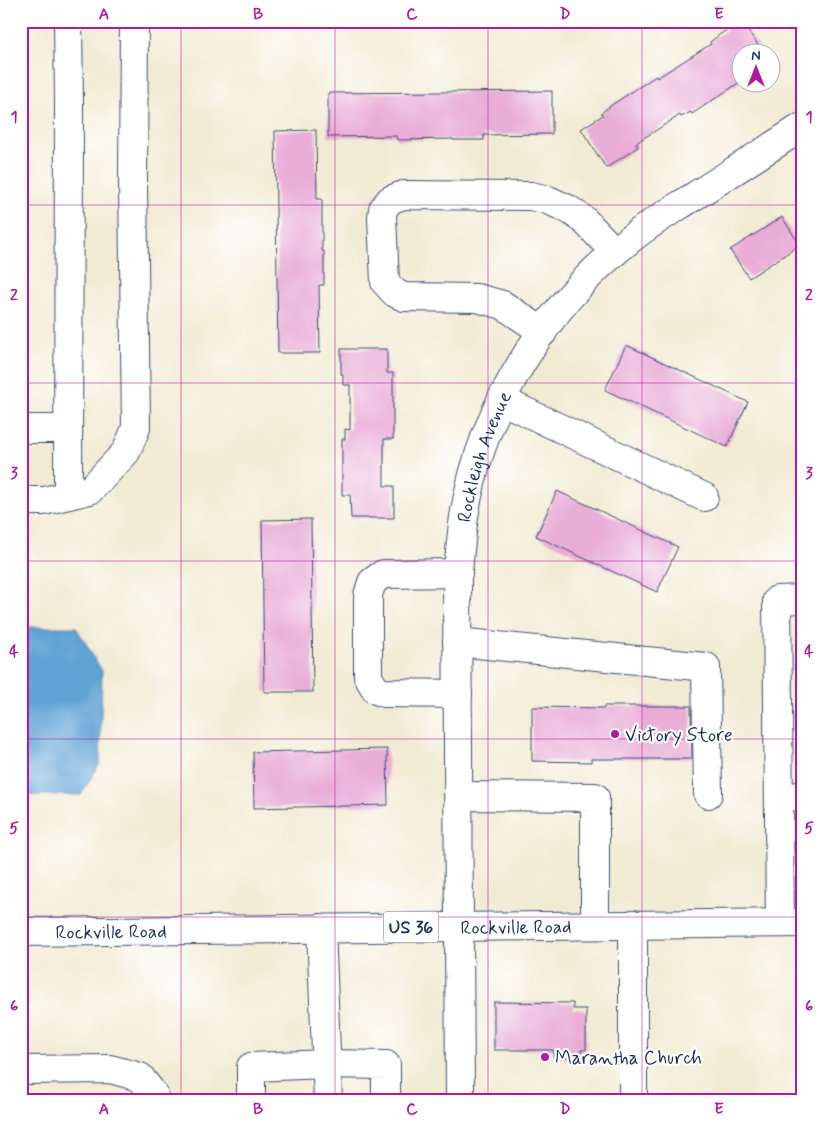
<svg xmlns="http://www.w3.org/2000/svg" width="823" height="1122" font-family="Mynerve,sans-serif">
  <style>
    .water { fill: #61a3d5; stroke: #3e699a }
    .building { fill: #e8acd7 }
    .lines { fill: none; stroke-linecap: round; stroke-linejoin: round }
    .minor-casing { stroke: #3b4b70; stroke-width: 30 }
    .major-casing { stroke: #3b4b70; stroke-width: 30 }
    .minor { stroke: #fff; stroke-width: 28 }
    .major { stroke: #fff; stroke-width: 28 }
    .grid { fill: none; stroke: #b5179e; stroke-width: 1; stroke-opacity: 0.55 }
    .poi-dot { fill: #b5179e; stroke: #fff; stroke-width: 2 }
    .labels { text-anchor: middle; stroke-width: 4.5; stroke-linejoin: round; paint-order: stroke }
    .shield { fill: #fff; stroke: #5f6d8e; stroke-width: 1 }
    .shield-label { font-size: 18px; font-weight: bold; fill: #1b2f5e }
    .street-label { font-size: 19px; fill: #1b2f5e; stroke: #fff }
    .poi-label { font-size: 19px; fill: #1b2f5e; stroke: #fff; text-anchor: start }
    .neatline { fill: none; stroke: #b5179e; stroke-width: 2 }
    .grid-label { font-size: 16px; text-anchor: middle; font-weight: bold; fill: #b5179e }
  </style>
  <rect width="100%" height="100%" fill="#fff"/>
  <filter id="ink" filterUnits="userSpaceOnUse"><feTurbulence type="fractalNoise" baseFrequency=".02" numOctaves="2"/><feDisplacementMap in="SourceGraphic" scale="10" xChannelSelector="R" yChannelSelector="G"/><feConvolveMatrix kernelMatrix="1 2 1 2 8 2 1 2 1" color-interpolation-filters="sRGB"/></filter>
  <filter id="wash" filterUnits="userSpaceOnUse"><feTurbulence type="fractalNoise" baseFrequency=".0096" numOctaves="4" result="noise"/><feDisplacementMap in="SourceGraphic" scale="20" xChannelSelector="R" yChannelSelector="G"/><feGaussianBlur stdDeviation="1.12" result="paint"/><feColorMatrix in="noise" values="0 0 0 0 0 0 0 0 0 0 0 0 0 0 0 0 0 1.4 0 .05"/><feComposite in="paint" operator="in"/></filter>
  <g filter="url(#wash)">
    <rect width="100%" height="100%" fill="#f2ebd4"/>
    <!-- water -->
    <path class="water" d="M21,627H76L102,671L100,763L81,795H21Z"/>
    <g id="blocks">
      <!-- building -->
      <path class="building" d="M741,21L763,52H740V82L692,114L691,112L681,117L680,115L636,143L638,147L606,168L581,129L603,115L601,113L610,106L656,76L657,78L711,44L710,42L719,35Z
        M552,91V134L484,135V140H453V139L397,140L396,136L328,137V93Z
        M316,130L317,199H322V251H324V285H319L320,353H278L275,131Z
        M782,217L800,245L749,278L730,250Z
        M626,345L748,402L727,447L605,390Z
        M341,349H387V373H393V439H384V486H394V518H351L350,495H342V439H345V429L350,430V385H343V374H341Z
        M557,491L678,547L657,592L536,536Z
        M311,519L313,692H264L262,520Z
        M604,706H691L692,759H591V762L532,761V707L604,708Z
        M387,749L388,805L254,808L253,752Z
        M494,1002L573,1003V1009H586V1050H581V1058H554L553,1050H494Z"/>
    </g>
  </g>
  <g filter="url(#ink)">
    <use href="#blocks" fill-opacity="0" stroke="#3b4b70" stroke-width="1"/>
    <g class="lines">
      <!-- minor casing -->
      <g class="minor-casing">
        <g id="minor">
          <path d="M68,21L69,103L68,495"/>
          <path d="M543,332L503,305L477,298L404,297L395,293L385,282L382,217L383,209L390,200L403,195L531,196L548,200L568,209L584,220L615,252"/>
          <path d="M501,400L704,497"/>
          <path d="M21,429H68"/>
          <path d="M21,501H44L90,490L126,452L136,428L133,181L134,21"/>
          <path d="M458,573L383,574L372,582L368,595V677L376,690L384,693L458,694"/>
          <path d="M457,642L706,667L708,794"/>
          <path d="M459,796L595,797V925"/>
          <path d="M779,797L802,796"/>
          <path d="M780,923L777,600L802,599"/>
          <path d="M633,924V1101"/>
          <path d="M321,928L328,1101"/>
          <path d="M21,1070L110,1069L140,1077L154,1095V1101"/>
          <path d="M251,1101V1067L327,1064L386,1065V1101"/>
          <path id="s1" d="M460,1101L457,578C460,556 461,533 465,511C483,407 546,306 628,241C648,224 671,211 693,197C730,174 766,150 802,127"/>
        </g>
      </g>
      <!-- major casing -->
      <g class="major-casing">
        <g id="major">
          <path id="s2" d="M21,932L802,923"/>
        </g>
      </g>
      <!-- minor -->
      <use href="#minor" class="minor"/>
      <!-- major -->
      <use href="#major" class="major"/>
    </g>
  </g>
  <!-- grid -->
  <path class="grid" d="M181,21V1101M335,21V1101M488,21V1101M642,21V1101M21,205H802M21,383H802M21,561H802M21,739H802M21,917H802"/>
  <!-- markers -->
  <g class="poi-dot">
    <circle cx="615" cy="734" r="5"/>
    <circle cx="545" cy="1057" r="5"/>
  </g>
  <g class="labels">
    <!-- shield labels -->
    <rect class="shield" x="383.5" y="911.5" width="55" height="31" rx="4"/>
    <g class="shield-label">
      <text x="411" y="933">US 36</text>
    </g>
    <!-- street labels -->
    <g class="street-label">
      <text dy="7" stroke="none"><textPath href="#s1" startOffset="648">Rockleigh Avenue</textPath></text>
      <text dy="7" stroke="none"><textPath href="#s2" startOffset="495">Rockville Road</textPath></text>
      <text dy="7" stroke="none"><textPath href="#s2" startOffset="90">Rockville Road</textPath></text>
    </g>
    <!-- poi labels -->
    <g class="poi-label">
      <text x="625" y="741">Victory Store</text>
      <text x="555" y="1064">Marantha Church</text>
    </g>
  </g>
  <!-- margin -->
  <rect width="823" height="1122" fill="none" stroke="#fff" stroke-width="55"/>
  <!-- north arrow -->
  <g transform="translate(756 68)"><circle r="24" fill="#ffffff" stroke="#a4acbf"/>
  <path d="M0-4L9 19L0 12L-9 19Z" fill="#b5179e"/>
  <text y="-8" font-size="14" font-weight="bold" text-anchor="middle" fill="#1b2f5e">N</text>
  </g>
  <rect x="28" y="28" width="768" height="1066" class="neatline"/>
  <g class="grid-label">
    <text x="104" y="19">A</text>
    <text x="258" y="19">B</text>
    <text x="412" y="19">C</text>
    <text x="565" y="19">D</text>
    <text x="719" y="19">E</text>
    <text x="14" y="122">1</text>
    <text x="809" y="122">1</text>
    <text x="14" y="300">2</text>
    <text x="809" y="300">2</text>
    <text x="14" y="478">3</text>
    <text x="809" y="478">3</text>
    <text x="14" y="656">4</text>
    <text x="809" y="656">4</text>
    <text x="14" y="833">5</text>
    <text x="809" y="833">5</text>
    <text x="14" y="1011">6</text>
    <text x="809" y="1011">6</text>
    <text x="104" y="1114">A</text>
    <text x="258" y="1114">B</text>
    <text x="412" y="1114">C</text>
    <text x="565" y="1114">D</text>
    <text x="719" y="1114">E</text>
  </g>
</svg>
